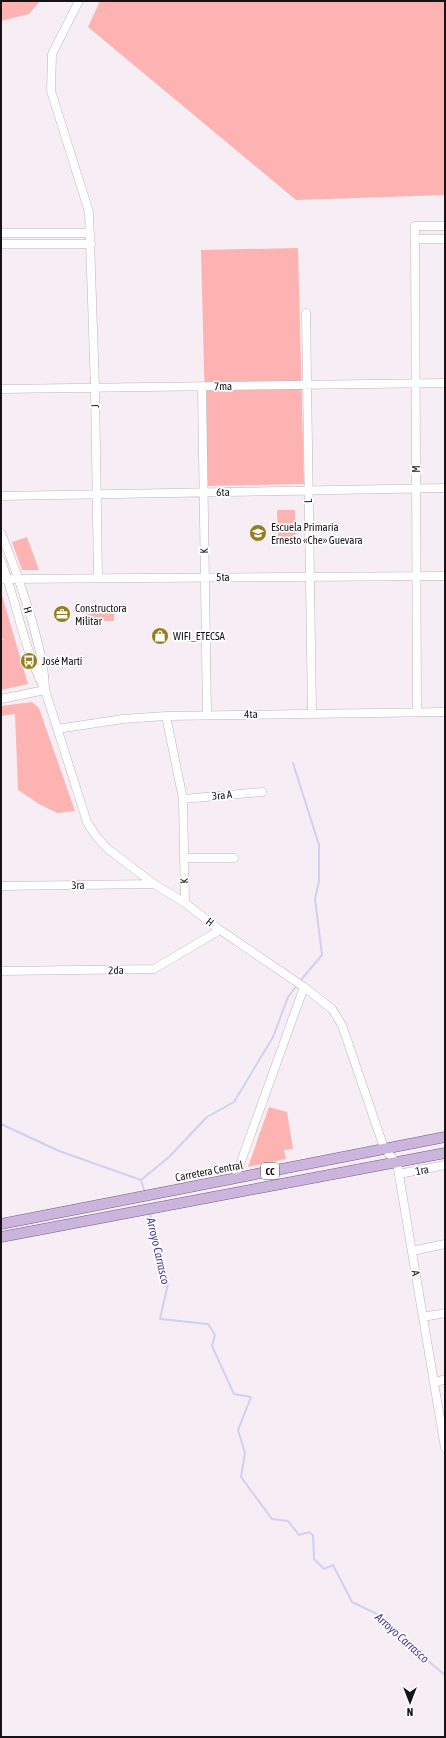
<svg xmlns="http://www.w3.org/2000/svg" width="446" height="1738" font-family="'Asap Condensed',sans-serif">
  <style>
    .green { fill: #fdb3b1 }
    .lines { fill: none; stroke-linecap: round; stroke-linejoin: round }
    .stream { stroke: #d0d0f1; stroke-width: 2 }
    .minor-casing { stroke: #bdb5bc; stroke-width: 9 }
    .major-casing { stroke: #755c88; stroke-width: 11 }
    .minor { stroke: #fff; stroke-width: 8 }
    .major { stroke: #cbb5dd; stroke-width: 10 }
    .labels { text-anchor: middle; stroke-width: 3.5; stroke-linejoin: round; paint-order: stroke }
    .shield { fill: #fff; stroke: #5c5a5b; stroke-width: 1 }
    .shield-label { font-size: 10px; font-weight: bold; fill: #161315 }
    .street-label { font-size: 11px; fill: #161315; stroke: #fff }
    .poi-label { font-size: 11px; fill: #161315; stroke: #fff; text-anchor: start }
    .water-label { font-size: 12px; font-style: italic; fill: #4a3d98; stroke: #fff }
  </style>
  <rect width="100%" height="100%" fill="#f7eef5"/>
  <!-- green -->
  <path class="green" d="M1,1H40L29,14L1,21Z
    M100,1H445V195L296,200L88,27Z
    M298,248L304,484L207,486L201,250Z
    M277,510H295L296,542H278Z
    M27,537L39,570H22L12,542Z
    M1,592L28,684L1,690V641L3,640L1,636Z
    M86,605H114V621H86Z
    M32,702L39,708L75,811L57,813L39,804L18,790L15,714L1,716V706Z
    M269,1107L287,1112L293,1149L284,1150L286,1159L248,1167Z"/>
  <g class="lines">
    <!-- stream -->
    <path class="stream" d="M293,763L319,845V881L315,899L322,955L300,981
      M1,1124L59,1151L141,1180L145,1193
      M141,1180L169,1157L207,1117L234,1102L273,1037L288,997L297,985
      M150,1213L168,1284L160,1319L208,1324L215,1335L212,1346L234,1394L251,1397L238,1430L245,1453L241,1477L272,1519L288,1521L299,1535L309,1532L313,1535L314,1559L324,1569L333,1565L352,1602L379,1615L394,1633L445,1675"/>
    <!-- minor casing -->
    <g class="minor-casing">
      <path id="minor" d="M79,1L52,54L51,91L89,212L95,388L98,578
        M1,233H90
        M415,239H445
        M1,244H91
        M306,313L312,714
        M202,387L207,715
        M1,389L445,383
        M1,496L445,488
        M1,533C13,562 23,591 32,621C38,643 44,664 45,688
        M1,561C17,603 24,650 45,690L87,822L96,836L108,849L154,884L185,903L220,930L304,987L332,1009L342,1025L384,1148L397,1163L445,1448
        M1,579L445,576
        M1,699L45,690
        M417,712L415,226H445
        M166,716L183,799L185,903
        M57,729L123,719L166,716L445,712
        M183,799L262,792
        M184,858H234
        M1,886L154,884
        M1,971L154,969L220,930
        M399,1174L445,1165
        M235,1178L304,987
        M412,1251L445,1244
        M423,1317L445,1313
        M434,1383L445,1379"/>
    </g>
    <!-- major casing -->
    <g class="major-casing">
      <path id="major" d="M1,1224L445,1137
        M1,1237L445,1153"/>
    </g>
    <!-- minor -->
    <use href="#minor" class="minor"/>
    <!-- major -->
    <use href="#major" class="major"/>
  </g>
  <!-- icons -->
  <defs>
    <g id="school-disc" transform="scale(0.9)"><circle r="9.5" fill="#967d24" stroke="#fff"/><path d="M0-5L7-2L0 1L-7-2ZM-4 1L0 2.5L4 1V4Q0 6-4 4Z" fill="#fff"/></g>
    <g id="office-disc" transform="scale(0.9)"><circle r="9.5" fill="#967d24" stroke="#fff"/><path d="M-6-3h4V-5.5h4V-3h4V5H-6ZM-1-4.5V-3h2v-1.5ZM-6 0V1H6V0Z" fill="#fff"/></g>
    <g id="shop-disc" transform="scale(0.9)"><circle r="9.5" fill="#967d24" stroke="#fff"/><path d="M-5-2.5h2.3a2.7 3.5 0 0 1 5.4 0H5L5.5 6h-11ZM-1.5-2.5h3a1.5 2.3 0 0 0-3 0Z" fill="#fff"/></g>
    <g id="bus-disc" transform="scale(0.9)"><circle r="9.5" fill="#967d24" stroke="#fff"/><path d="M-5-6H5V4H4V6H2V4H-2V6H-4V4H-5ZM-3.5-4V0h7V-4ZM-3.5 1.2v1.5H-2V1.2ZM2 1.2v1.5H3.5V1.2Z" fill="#fff"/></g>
  </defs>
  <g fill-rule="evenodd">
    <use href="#school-disc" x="258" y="533"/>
    <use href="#office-disc" x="62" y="614"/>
    <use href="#shop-disc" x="160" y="636"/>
    <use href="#bus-disc" x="29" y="661"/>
  </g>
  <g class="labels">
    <!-- shield labels -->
    <rect class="shield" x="261" y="1163" width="18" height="16" rx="3"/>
    <g class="shield-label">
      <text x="270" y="1175">CC</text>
    </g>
    <!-- street labels -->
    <g class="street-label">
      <text transform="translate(223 386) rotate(-1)" y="4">7ma</text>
      <text transform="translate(95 406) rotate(-91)" y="4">J</text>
      <text transform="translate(416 469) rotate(-90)" y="4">M</text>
      <text transform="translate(223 492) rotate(-1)" y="4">6ta</text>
      <text transform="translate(308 501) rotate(-91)" y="4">L</text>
      <text transform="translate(204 551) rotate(-91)" y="4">K</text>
      <text x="223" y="581">5ta</text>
      <text transform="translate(28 610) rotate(74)" y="4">H</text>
      <text transform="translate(251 714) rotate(-1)" y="4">4ta</text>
      <text transform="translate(222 795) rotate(-5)" y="4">3ra A</text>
      <text transform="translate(184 881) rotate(-91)" y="4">K</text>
      <text transform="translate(78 885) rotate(-1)" y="4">3ra</text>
      <text transform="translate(210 922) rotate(37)" y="4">H</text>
      <text transform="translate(116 970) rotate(-1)" y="4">2da</text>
      <text transform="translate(422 1170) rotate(-11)" y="4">1ra</text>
      <text transform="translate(209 1171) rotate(-11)" y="4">Carretera Central</text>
      <text transform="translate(416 1273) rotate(80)" y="4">A</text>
    </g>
    <!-- poi labels -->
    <g class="poi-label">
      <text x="271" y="531">Escuela Primaria<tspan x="271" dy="13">Ernesto «Che» Guevara</tspan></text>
      <text x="75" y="612">Constructora<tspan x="75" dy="13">Militar</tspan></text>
      <text x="173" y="640">WIFI_ETECSA</text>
      <text x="42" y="665">José Martí</text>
    </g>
    <!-- water labels -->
    <g class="water-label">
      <text transform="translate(158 1251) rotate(77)" y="4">Arroyo Carrasco</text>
      <text transform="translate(402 1638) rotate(42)" y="4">Arroyo Carrasco</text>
    </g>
  </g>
  <!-- border -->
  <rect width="446" height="1738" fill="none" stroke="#161315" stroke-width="4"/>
  <!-- north arrow -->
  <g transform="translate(410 1702) rotate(180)" stroke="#ffffff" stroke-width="3" paint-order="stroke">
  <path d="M0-3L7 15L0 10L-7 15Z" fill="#161315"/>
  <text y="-6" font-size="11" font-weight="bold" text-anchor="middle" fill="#161315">N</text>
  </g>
</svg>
